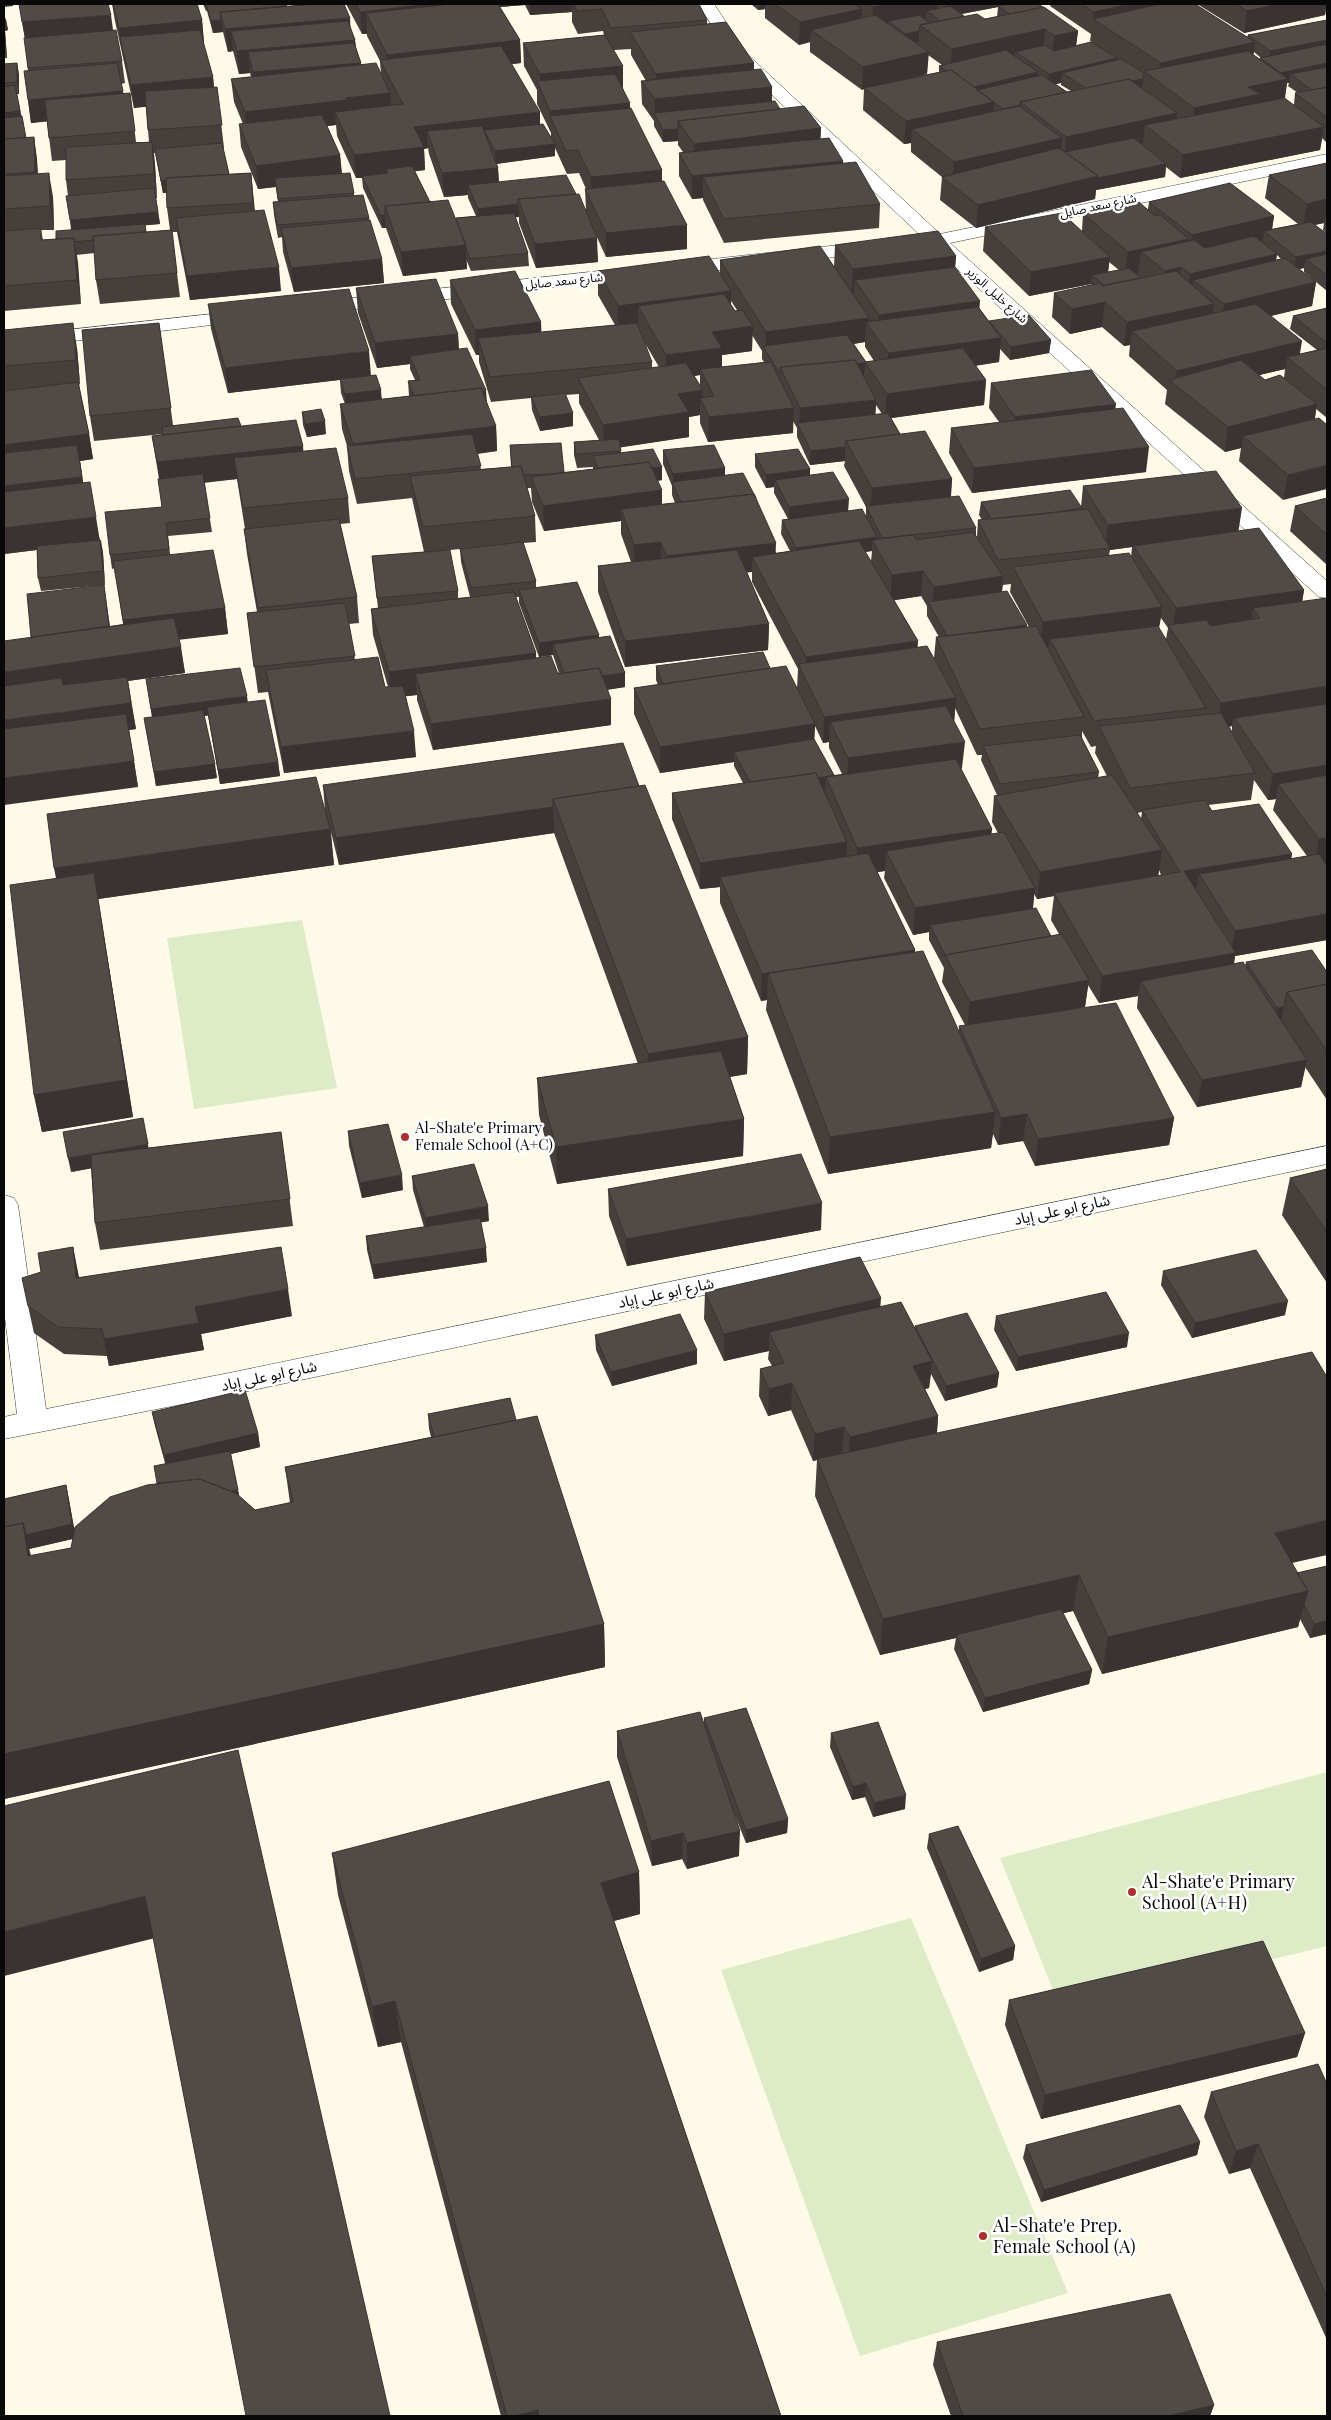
<svg xmlns="http://www.w3.org/2000/svg" width="1331" height="2420" font-family="'Playfair Display','Noto Sans Arabic',serif">
  <style>
    .pitch { fill: #ddecc6 }
    .lines { fill: none; stroke-linecap: round; stroke-linejoin: round }
    .minor-casing { stroke: #3c3c3c; stroke-width: 1 }
    .minor { fill: #fff; fill-rule: evenodd }
    .wall { fill: #46403d; fill-rule: evenodd }
    .shaded-wall { fill: #393432 }
    .building { fill: #514b47; stroke: #393432 }
    .poi-dot { fill: #ad2e2d; stroke: #fff; stroke-width: 2 }
    .labels { text-anchor: middle; stroke-width: 5; stroke-linejoin: round; paint-order: stroke }
    .far-street-label { font-size: 12px; fill: #090909; stroke: #fff }
    .poi-label { font-size: 15px; fill: #090909; stroke: #fff; text-anchor: start }
    .street-label { font-size: 15px; fill: #090909; stroke: #fff }
    .near-poi-label { font-size: 18px; fill: #090909; stroke: #fff; text-anchor: start }
  </style>
  <rect width="100%" height="100%" fill="#fdfae8"/>
  <!-- pitch -->
  <path class="pitch" d="M302,920L337,1088L194,1109L167,938Z
    M1327,1772V1946L1061,2010L1000,1858Z
    M911,1918L1068,2293L860,2356L721,1970Z"/>
  <g class="lines">
    <!-- minor casing -->
    <g class="minor-casing">
      <path id="minor" d="M698,4H714L747,54L940,234L1327,154V164L950,243L1327,581V598L1319,597L932,246L676,275L670,273L667,269L670,265L676,263L921,236L735,60Z
        M636,267L643,269L645,273L643,277L316,314L309,312L307,308L309,304L316,302Z
        M248,310L255,312L257,316L255,320L4,349V337Z
        M1327,1146V1164L234,1394L4,1439V1417L17,1414L4,1310V1195L14,1198L18,1205L46,1409L234,1372Z"/>
    </g>
    <!-- minor -->
    <use href="#minor" class="minor"/>
  </g>
  <!-- wall -->
  <path class="wall" d="M19,4L113,31L122,61L125,83L121,84L123,94L130,93L136,142H149L146,106L134,108L115,21L112,4H197L202,20L204,43H203L213,77L214,87H217L224,148H223L229,174L251,173L255,211L281,291L190,300L177,232H172L180,297L100,304L96,280L95,253L76,255L81,304L4,311V64L17,63L19,75V94H17L26,138L34,137L37,160L38,174L53,197L54,230H41L43,240L56,239L71,230L68,196L66,180V160L52,161L47,121L31,123L28,100V71L25,38ZM154,153H155L163,193H166L167,208L170,230L146,232L145,225L160,224L156,198H157L155,165Z
    M203,4H286L287,6L310,4L350,28L355,40L356,47L361,65L381,74L380,61L367,36V34H362L346,4H699L707,20V24L754,63V69L772,87V101L780,109L821,128L820,139L843,161V164L880,204L879,228L724,243L703,200V198L692,199L679,176V153L683,152L678,145V141L663,142L654,126V121L642,104L641,81H646L631,55V49L614,50L623,88L630,108L662,170V181L687,249L606,257L595,233L598,262L536,268L519,223V217H515L528,253L529,266L471,271L466,259L467,269L403,276L386,228H382L363,188L362,178H356L337,136L336,125L327,126L340,155L342,173L354,193V196L369,218L382,259L384,283L294,292L283,252L282,237L278,238L274,215L273,202H278L276,187L258,189L241,147L239,124H243L234,102L231,79L251,77L250,73L239,74L233,51L228,52L223,32L213,33L207,11H206ZM525,5L530,15L572,12V22L578,34L603,31L604,35L523,43L524,66L537,90V104L551,133V137L540,124L512,64L521,63L520,40L500,7ZM428,148L429,154L444,197L468,195V198L476,216L456,218L457,222L430,202L415,171L425,170L424,149ZM555,148L567,174L579,173L586,189H585L586,210L576,194L499,182L498,168L496,164L555,156Z
    M751,4H1005L1078,31L1076,46L1092,42L1090,41L1091,34L1050,6L1051,4H1195L1247,37L1248,35L1327,20V143L1322,138L1320,150L1180,178L1166,167L1165,177L1096,190L1095,199L976,228L940,200L942,177L911,152V143L904,144L863,110L864,89L862,90L810,52V42L799,45L765,18V9L758,10ZM998,7L997,17L985,19L964,16L961,14ZM1254,52L1261,58L1260,59L1253,55ZM928,55L942,65L939,66V72L913,77L927,74ZM1061,83V85L1071,91L1067,92L1055,84ZM1287,83H1289L1288,86L1298,93H1295L1294,105L1285,98Z
    M1197,4H1327V9H1326L1325,15L1244,33Z
    M4,12L8,30L5,31L7,58H4Z
    M1327,163V234L1323,230L1324,223L1315,225L1327,234V291L1304,272V268L1299,269L1316,282L1312,306L1271,316L1300,354L1317,350L1290,329L1293,316L1327,308V418L1316,409L1315,419L1283,500L1239,461L1241,448L1225,452L1165,404L1167,390L1129,356L1130,345L1124,346L1102,327L1070,334L1052,317L1054,293L1091,285V284L1029,296L983,251L985,227L1082,231L1083,213L1148,209L1149,202L1274,216L1272,229L1298,224L1265,198L1269,175ZM1277,255L1281,259L1276,260ZM1109,262L1119,270L1108,272ZM1285,369L1284,378L1265,380L1259,375Z
    M835,245L956,256L955,268L980,309L989,321L1051,340L1049,353L1010,360L1000,349L999,362L975,366L986,380L984,405L891,418L900,434L952,479L951,497L976,528V535L977,537L978,520H982L979,515L981,502L1081,507L1083,486L1239,531L1304,590L1302,602L1326,864L1327,866V940L1235,956L1234,964L1245,966L1246,962L1327,972V1100L1305,1067L1301,1087L1197,1107L1137,1008L1138,996L1099,1003L1088,985L1085,1007L1056,1012L1174,1118L1169,1145L1035,1166L1023,1141L998,1145L993,1134L991,1148L828,1174L766,1010L767,1000L761,1001L720,903V887L700,889L672,819V793L743,783L734,766V762L660,773L634,714V688L658,685L656,680V666L770,668L797,688L798,669L752,582V572H747L769,624L768,650L625,667L598,592V566L631,562L621,534V521L544,531L532,502L531,488H527L535,516L536,542L523,543L536,581V587L599,638L625,673V687L607,690L611,725L433,750L417,700V695L405,696L416,757L284,773L268,692L258,693L247,613L257,612L247,554L244,529H245L237,479L204,482L212,532L168,536L170,554L225,608L228,634L179,639L185,673L128,681L136,729L129,730L138,787L31,637L104,585L110,626L123,624L115,568L112,569L110,555L162,507L159,479L152,436L163,434L94,441L90,416L159,323L173,425L241,426L303,446V451L348,498L350,523L340,524L357,597L359,623L349,624L355,660L385,687H388L373,635L371,609L378,608L372,556L424,552L412,498L357,504L349,471L347,446L342,429L340,404H345L341,393L340,380L228,393L211,329L208,304L371,375L382,399L409,396L408,381L415,380L410,369V364L377,368L358,313L356,288L458,334L459,349L486,403L496,426L497,451L477,454L481,469L511,467L510,445L564,472L593,469V467L577,468L574,455V442L599,440L579,403V394L565,395L573,426L540,431L532,410L531,398L491,402L479,362V355H476L451,304L450,280L541,322V332L615,325L598,295V271L720,274V260L834,267ZM731,301L737,310L735,311L731,305ZM752,335L762,351V359L764,362L722,367V355L752,351ZM643,339L646,345L659,367L652,368V362ZM865,342V347L874,361L866,362L854,344ZM700,375V386L694,376ZM876,405L882,414L875,415ZM700,415V423L708,442L793,433V421L797,428V437L810,465L845,461L844,466L866,507V516L848,511L810,475V469L755,454V467L766,488L774,487V493L788,519L782,520L781,534L790,551L776,553L756,500L725,475V468L663,450V464L672,486V495L675,503L662,504L657,481L662,480V467L621,453L620,447L689,437V417ZM1132,547L1131,557L1109,555L1110,550ZM460,549L461,562L470,597L458,598V591L431,552ZM872,551L871,561L865,552ZM1011,584L1010,592L1029,627H1027L1002,592L1003,585ZM921,596L927,606V616L939,637H936L934,658L917,647L918,641L894,600ZM516,597H519V603L539,657L553,655L559,673L536,658V653ZM1161,618L1168,628L1166,639L1159,628ZM955,708L977,755H982L981,760L997,795L994,796L992,822L998,833L991,834L992,829L961,769L962,768L954,721ZM815,726L823,743L829,742V748L842,774L834,775L814,739ZM1232,726V731L1229,727ZM1082,731L1091,747L1096,746L1095,753L1107,776L1098,778L1099,772L1082,738ZM1254,780L1268,800L1276,799L1273,810L1307,856L1291,859L1292,854L1212,811L1208,805L1251,800ZM1142,812L1141,819L1137,813ZM1159,870L1161,875L1158,876ZM885,871L884,878L913,935L929,932V940L944,968L942,982L965,1025L959,1026V1031L915,952V950L877,872ZM1034,894L1037,899L1054,896L1051,920L1059,934L1051,936L1033,909Z
    M4,330L77,348L80,384L79,385L89,434L93,459L80,461L83,482L100,540H101L103,553L105,585L41,591L38,578L37,550L4,554Z
    M991,383L1115,409L1146,472L972,493L949,453L951,428L999,422L989,408Z
    M302,412L326,434L307,437L303,425Z
    M1327,498V565L1290,531L1295,506Z
    M146,679L248,702L278,762L280,776L220,784L208,715L204,716L217,778L156,786L144,718L152,717Z
    M323,785L639,786L748,1037L747,1074L730,1077L744,1119L743,1156L557,1184L539,1115L537,1078L638,1064L554,833L339,865L331,832L334,865L98,899L133,1117L42,1132L34,1095L56,879L325,810Z
    M348,1131L403,1190L362,1198L349,1146Z
    M281,1132L293,1226L100,1250L95,1223L91,1168L71,1172L148,1148Z
    M1327,1169V1283L1282,1215L1290,1178Z
    M412,1176L489,1221L481,1222L487,1262L374,1279L367,1250L366,1236L424,1227L413,1190Z
    M608,1189L821,1230L627,1266L609,1216Z
    M73,1247L79,1277L292,1316L201,1334L204,1350L109,1366L107,1356L64,1354L34,1333L28,1306Z
    M1163,1271L1285,1315L1192,1338L1161,1285Z
    M705,1292L880,1306L915,1328V1326L999,1373L997,1387L945,1401L931,1374L929,1388L925,1389L938,1416L937,1433L1292,1563L1297,1573L1327,1566V1634L1310,1638L1300,1619L1298,1627L1102,1674L1073,1611L1063,1613L1092,1670L1089,1684L983,1712L954,1649L956,1638L880,1655L815,1496L817,1460L813,1461L791,1410L768,1416L759,1396L760,1369L772,1366L768,1359L769,1351L724,1361L704,1319Z
    M996,1316L1127,1347L1016,1371L994,1330Z
    M595,1335L697,1364L612,1386L596,1350Z
    M152,1412L258,1433L260,1447L231,1454L239,1496L255,1510L290,1503L285,1467L431,1437L429,1429L428,1414L516,1420L604,1624L605,1667L4,1799V1499L66,1485L69,1500L74,1529L157,1483L165,1463L155,1426ZM73,1539L71,1548L31,1556L29,1549Z
    M704,1718L788,1819L787,1833L746,1843L734,1813L739,1856L687,1869L682,1859L652,1866L617,1757V1731L704,1724Z
    M831,1733L905,1809L873,1817L865,1797L852,1800L830,1747Z
    M929,1834L1015,1946L1013,1960L979,1972L927,1848Z
    M332,1853L639,1872L640,1914L614,1921L781,2416H501L401,2042L378,2047L338,1895Z
    M1009,2000L1305,2033L1297,2057L1041,2119L1005,2025Z
    M1327,2084V2340L1250,2168L1229,2174L1204,2117L1211,2092Z
    M1200,2142L1197,2155L1041,2202L1023,2158L1026,2145Z
    M937,2342L1214,2405L1210,2416H951L933,2365Z"/>
  <!-- shaded-wall -->
  <path class="shaded-wall" d="M4,4H13V6L4,7Z
    M432,4H484L366,13L367,34H362L360,12Z
    M486,4H525V5L486,8Z
    M530,4H572V12L530,15Z
    M759,4H765V9L758,10Z
    M891,4H938L937,17L927,11L926,19L894,25L889,21L888,26L872,29L873,7Z
    M947,4H1005V6H998V7L946,17Z
    M1131,4H1177L1093,19V12Z
    M1279,4H1327L1325,15L1244,33L1247,11Z
    M862,9L861,32L811,30L810,42L799,45L800,22Z
    M111,15L114,37L26,45L22,22Z
    M350,18L351,41L355,40L357,63L248,52L250,73L239,74L237,51L231,31L233,51L228,52L225,29Z
    M4,19H6L8,30L5,31L7,58L5,46Z
    M202,20L204,43L123,50L120,37L122,50L119,28Z
    M221,20L223,32L213,33L211,21Z
    M1045,29L1043,51L1015,52V58L950,71L952,49Z
    M919,31V42L904,45L905,34Z
    M1078,31L1075,53L1052,58L1054,36Z
    M520,40L521,63L389,78L387,55Z
    M1327,40V51L1268,63L1270,51Z
    M1255,42L1252,65L1158,82L1161,63Z
    M929,52L927,74L865,89L864,88V89L862,90L863,67Z
    M1117,58L1115,70L1062,73L1061,83L1047,86L1049,74Z
    M17,63L19,75V94L17,82Z
    M361,63L363,85L256,95L253,72Z
    M754,63V86L656,97V74Z
    M1327,63V75L1290,74L1289,83H1287L1284,101L1191,131L1194,108L1281,73Z
    M623,66V88L544,97L540,90V74Z
    M1038,72L1037,84L986,96L971,88Z
    M213,77L215,100L134,108L131,85Z
    M1143,79L1142,91H1091Z
    M772,87V110L655,116V99Z
    M123,91L126,114L31,123L28,100Z
    M390,93L392,116L335,112L336,125L247,135L245,112L346,98Z
    M994,102L992,125L912,129L911,143L904,144L906,121Z
    M630,103V126L550,117V111Z
    M20,111L22,123L4,125V113Z
    M540,112V135L484,130L427,131L428,148L424,149L425,170L388,175L386,169L387,175L362,176V178H356L354,155L414,127Z
    M1177,113L1174,136L1145,125L1143,143L1070,159L1065,155L1066,137Z
    M1324,127L1320,150L1180,178L1183,155Z
    M821,128L820,151L693,167L694,144Z
    M678,129V141L663,142V130Z
    M34,137L37,160L38,195L35,172Z
    M1062,138L1060,161L952,185L954,162Z
    M152,142L155,165L157,198L154,174Z
    M555,144V156L496,164L495,151Z
    M340,155L342,179L258,189L256,166Z
    M843,161L842,184L703,177V198L692,199V176Z
    M1166,164L1165,177L1096,190L1095,199L976,228L978,205L1098,176Z
    M498,168L499,192L468,185V195L444,197L442,173Z
    M662,170V193L592,201L591,177Z
    M49,173L53,197L54,230L50,206Z
    M251,173L253,196L256,227L253,203Z
    M229,174L231,187L163,193L161,181Z
    M1327,199V207V206L1324,223L1303,227L1307,204Z
    M518,204L519,217L479,221L478,209Z
    M158,212L160,224L72,232L70,220Z
    M385,215L386,228H382L381,216Z
    M1274,216L1271,236L1264,231L1263,241L1189,259L1192,235Z
    M687,225V249L606,257V233Z
    M74,238L78,262L81,304L77,280Z
    M597,238L598,262L536,268L535,244Z
    M1189,239L1185,263L1141,252L1138,273L1125,276L1128,252Z
    M466,245L467,269L403,276L401,252Z
    M1327,251V263L1306,259L1304,268L1294,270L1296,257Z
    M1277,254L1273,278L1193,280L1190,297L1187,298L1190,274Z
    M956,256L954,280H855L854,293L852,294L853,269Z
    M1110,257L1107,281L1092,275L1091,284L1029,296L1031,272Z
    M382,259L384,283L294,292L291,268Z
    M279,267L281,291L190,300L187,276Z
    M1181,267L1178,291L1161,295L1165,271Z
    M1316,282L1312,306L1220,328L1224,304Z
    M731,291V315L638,306V328L618,331V306Z
    M980,301L978,325L878,339L879,315Z
    M1105,302L1102,327L1070,334L1072,309Z
    M1214,304L1210,328L1132,331L1130,345L1124,346L1127,322Z
    M869,318L868,326L866,322L865,342L769,356L766,351V332Z
    M541,322L542,346L478,338L479,355H476L475,330Z
    M73,323L77,348L80,384L76,360Z
    M753,326L752,351L722,355V372L700,369V375L666,380V355L712,332Z
    M458,334L459,358L410,356V364L377,368L375,343Z
    M1001,338L999,362L886,378L888,353Z
    M1051,340L1049,353L1010,360L1011,347Z
    M1302,341L1298,366L1287,357L1285,369L1185,393L1175,384L1177,371Z
    M369,351L371,376L228,393L225,368Z
    M865,363L864,376L790,387L784,374Z
    M986,380L984,405L885,419L887,394Z
    M381,390L382,403L346,407L345,394Z
    M486,390L487,403L416,400Z
    M703,390L702,403L700,398V415L689,417V437L604,450L603,425L678,394Z
    M876,400L875,425L799,428L800,408Z
    M1116,404L1113,429L1013,442L1015,417Z
    M1317,404L1313,429L1243,436L1241,448L1225,452L1228,427Z
    M794,408L793,433L708,442L709,417Z
    M573,413V426L540,431V417Z
    M325,421L326,434L307,437L305,424Z
    M496,426L497,451L355,469L353,444Z
    M89,434L93,459L80,461L86,503L4,512V445Z
    M303,446L305,471L234,458L237,479L161,488L157,462Z
    M845,447V461L810,465L811,451Z
    M1149,447L1146,472L972,493L974,468Z
    M1327,465V489L1283,500L1288,475Z
    M662,467V480L602,488V474Z
    M725,468V482L673,483V474Z
    M810,469V482L775,480L774,487L766,488V475Z
    M952,479L950,504L870,514L872,488Z
    M662,490V516L621,509V521L544,531L543,506Z
    M849,499L848,513L789,521V507Z
    M1242,508L1238,534L1133,546L1132,547L1110,550V548L1105,549L1108,525Z
    M96,517L100,542L4,554V528Z
    M877,537V548L872,540V551L795,561L796,548Z
    M100,540L103,553L105,585L103,571Z
    M661,542V568L635,571L634,545Z
    M776,543L775,569L752,557V572L666,582V556Z
    M923,571L921,596L890,601L892,575Z
    M1003,576L1001,602L932,609L934,587Z
    M1304,590L1300,615L1260,618L1253,608L1251,622L1172,631L1176,608Z
    M1162,607L1158,633L1050,639L1049,646L1040,647L1043,622Z
    M225,608L228,634L127,646L123,620Z
    M769,624L768,650L625,667V641Z
    M1027,625L1026,638L947,636Z
    M599,635V649L553,644V655L539,657V643Z
    M918,641L916,667L806,679V657Z
    M181,647L185,673L4,698V672Z
    M536,653L537,679L415,674L417,695L391,698L389,672Z
    M625,673V687L567,695V681Z
    M1327,686V712L1234,718L1232,726L1217,729L1221,703Z
    M247,696L249,710L153,723L151,709Z
    M956,698L954,724L830,722L829,742L823,743L824,717Z
    M611,699V725L433,750L431,724Z
    M131,703L136,729L4,747V720Z
    M815,724L814,750L734,752V762L660,773V747Z
    M414,731L416,757L284,773L281,747Z
    M965,742L962,768L847,784L848,758Z
    M134,761L138,787L4,805V778Z
    M278,762L280,776L220,784L218,770Z
    M215,764L217,778L156,786L154,772Z
    M1327,765V791L1278,784L1276,799L1268,800L1273,774Z
    M826,777L825,791L753,803L754,789Z
    M553,807L554,833L339,865L336,838Z
    M330,829L334,865L98,899L133,1117L42,1132L34,1095L61,904L54,868Z
    M992,829L989,856L886,851L885,871L856,875L857,848Z
    M1327,838V863L1314,866L1319,839Z
    M847,842L846,868L720,877V887L700,889V863Z
    M1162,850L1158,877L1054,893V896L1037,899L1040,872Z
    M1292,854L1287,880L1199,874L1195,895L1184,871Z
    M1035,888L1032,915L930,925L929,932L913,935L915,908Z
    M1327,914V940L1235,956L1231,980L1141,981L1138,996L1099,1003L1102,976L1230,954L1235,931Z
    M915,950L913,977L768,973Z
    M768,973L767,1000L761,1001L762,974Z
    M1089,980L1085,1007L967,1028L970,1002Z
    M1284,1007L1281,1021L1274,1022L1277,1008Z
    M748,1037L747,1074L648,1090V1054Z
    M1307,1060L1301,1087L1197,1107L1202,1080Z
    M995,1112L991,1148L828,1174L830,1137Z
    M1027,1114L1023,1141L998,1145L1001,1118Z
    M1174,1118L1169,1145L1035,1166L1038,1139Z
    M744,1119L743,1156L557,1184L556,1147Z
    M148,1144L150,1158L71,1172L68,1158Z
    M402,1175L403,1190L362,1198L360,1183Z
    M822,1203L821,1230L627,1266L626,1239Z
    M488,1206L489,1221L426,1233L425,1218Z
    M73,1247L78,1274L82,1305L76,1278Z
    M486,1248L487,1262L374,1279L372,1265Z
    M288,1289L292,1316L201,1334L204,1350L109,1366L104,1339L195,1307Z
    M881,1298L879,1325L769,1332V1351L724,1361V1334Z
    M1288,1301L1285,1315L1192,1338L1195,1323Z
    M1129,1333L1127,1347L1016,1371L1018,1357Z
    M697,1350V1364L612,1386L611,1372Z
    M932,1361L929,1388L910,1393L913,1366Z
    M999,1373L997,1387L945,1401L946,1386Z
    M792,1383L791,1410L768,1416L769,1389Z
    M938,1416L936,1443L848,1464L850,1437Z
    M844,1427L842,1454L813,1461L815,1434Z
    M258,1433L260,1447L167,1469L164,1455Z
    M66,1485L69,1500L76,1538L29,1549L34,1567L28,1556L23,1523Z
    M238,1490L241,1504L161,1505Z
    M1327,1520V1555L1266,1569L1275,1533Z
    M1079,1575L1073,1611L957,1638L956,1635V1638L880,1655L883,1619Z
    M1308,1591L1298,1627L1102,1674L1108,1637Z
    M1327,1621V1634L1310,1638L1314,1624Z
    M604,1624L605,1667L4,1799V1754Z
    M1092,1670L1089,1684L983,1712L985,1698Z
    M866,1783L865,1797L852,1800L853,1787Z
    M906,1795L905,1809L873,1817L874,1803Z
    M788,1819L787,1833L746,1843V1830Z
    M740,1831L739,1856L687,1869V1843Z
    M683,1833L682,1859L652,1866L651,1841Z
    M639,1872L640,1914L602,1924L601,1883Z
    M145,1896L155,1938L4,1976V1932Z
    M1015,1946L1013,1960L979,1972L981,1959Z
    M395,2001L401,2042L378,2047L372,2007Z
    M1305,2033L1297,2057L1041,2119L1045,2095Z
    M1200,2142L1197,2155L1041,2202L1044,2190Z
    M1258,2144L1250,2168L1229,2174L1236,2151Z
    M1214,2405L1210,2416H1168Z
    M538,2410V2416H515Z"/>
  <!-- building -->
  <path class="building" d="M19,4H108L111,15L22,22Z
    M113,4H197L202,20L119,28Z
    M206,4H286L287,6L220,12L221,20L211,21Z
    M316,4H344L350,18L225,29L220,12Z
    M356,4H432L360,12Z
    M452,4H498L520,40L387,55L366,13Z
    M574,4H645L646,5L660,4H699L707,20L611,28L602,9L577,11Z
    M775,4H854L862,9L800,22Z
    M870,4H891L873,7Z
    M1009,4H1038L1043,7L1010,14L998,6Z
    M1082,4H1131L1093,12Z
    M1160,4H1195L1255,42L1161,63L1093,19Z
    M1236,4H1279L1247,11Z
    M950,6L964,16L940,21L927,11Z
    M1044,7L1078,31L1054,36L1045,29L952,49L920,25L977,14L985,19Z
    M875,15L929,52L863,67L811,30Z
    M919,15L930,23L920,25L919,31L905,34L889,21Z
    M1327,20V40L1270,51L1248,35Z
    M348,21L355,40L237,51L231,31Z
    M726,22L754,63L656,74L630,32Z
    M4,27L5,46H4Z
    M116,30L122,61L28,68L24,38Z
    M200,30L213,77L131,85L120,37Z
    M605,35L623,66L540,74L523,43Z
    M1091,42L1117,58L1049,74L1015,52L1045,45L1054,51Z
    M354,43L361,63L253,72L248,52Z
    M1327,44V63L1281,73L1260,58Z
    M501,46L540,112L414,127L424,147L354,155L335,112L403,104L380,60Z
    M1006,50L1038,72L974,87L951,70L946,71L939,66Z
    M1248,51L1288,79L1248,87L1260,94L1194,108L1144,71Z
    M1121,59L1144,73L1143,79L1133,81L1129,79L1086,88L1062,73Z
    M17,63V82L4,83V64Z
    M117,63L123,91L28,100L24,71Z
    M376,63L390,93L346,98L347,100L245,112L231,79Z
    M1327,67V87L1312,90L1290,74Z
    M761,69L772,87L655,99L641,81Z
    M951,70L994,102L906,121L864,88Z
    M615,74L630,103L550,111L537,81Z
    M1042,75L1067,92L1020,102V105L1003,109L977,90Z
    M1129,79L1177,113L1066,137L1020,102Z
    M15,85L20,111L4,113V87Z
    M217,87L222,125L148,130L145,91Z
    M1327,87V117L1295,93Z
    M130,93L135,131L49,138L45,100Z
    M1284,98L1324,127L1183,155L1145,125Z
    M775,101L780,109L678,121V129L663,130L654,113Z
    M804,106L821,128L694,144L678,121Z
    M1019,106L1062,138L954,162L912,129Z
    M631,108L662,170L591,177L578,150L566,151L550,116Z
    M322,115L340,155L256,166L239,124Z
    M22,116L26,138L4,139V118Z
    M543,124L555,144L495,151L484,130Z
    M482,126L498,168L442,173L427,131Z
    M34,137L35,172L4,174V139Z
    M829,138L843,161L692,176L679,153Z
    M1134,138L1166,164L1098,178V176L1065,152Z
    M152,142L154,174L66,180V147Z
    M222,143L229,174L166,178V180L161,181L155,149Z
    M1059,148L1098,176L978,205L942,177Z
    M856,162L880,204L724,219L703,177Z
    M1327,163V199L1307,204L1269,175Z
    M412,166L430,202L385,206V215L381,216L362,176L388,173L386,169Z
    M49,173L50,206L4,209V176Z
    M251,173L253,203L167,208L166,178Z
    M350,173L354,193L278,199L275,178Z
    M566,175L576,194L518,199V204L478,209L468,185Z
    M664,181L687,225L606,233L585,189Z
    M1230,183L1274,216L1192,235L1149,202Z
    M154,188L158,212L70,220L66,196Z
    M579,194L597,238L535,244L518,199Z
    M363,195L369,218L277,225L273,202Z
    M448,200L466,245L401,252L385,206Z
    M1139,202L1155,216L1160,215L1189,239L1128,252L1083,213Z
    M264,210L279,267L187,276L176,218Z
    M514,213L528,253L470,259L456,218Z
    M1062,213L1110,257L1031,272L985,227Z
    M370,220L382,259L291,268L281,228Z
    M1311,222L1327,234V251L1296,257L1264,231Z
    M145,224L146,232L93,236L94,240L75,242L74,238L56,239V231Z
    M41,228V240L74,238L77,280L4,286V231Z
    M172,230L177,273L96,280L93,236Z
    M938,231L956,256L853,269L835,245Z
    M1254,236L1277,254L1190,274L1181,267L1165,271L1141,252L1194,240L1205,248Z
    M820,246L869,318L766,332L720,260Z
    M1327,254V276L1306,259Z
    M709,256L731,291L618,306L598,271Z
    M1285,258L1316,282L1224,304L1193,280Z
    M955,267L980,301L879,315L855,280Z
    M1129,268L1141,278L1104,285L1092,275Z
    M515,271L541,322L475,330L450,280Z
    M1176,271L1214,304L1127,322L1105,302L1072,309L1054,293L1100,283L1102,286Z
    M436,279L458,334L375,343L356,288Z
    M349,289L369,351L225,368L208,304Z
    M724,294L735,311L742,310L753,326L712,332L722,348L666,355L638,306Z
    M1256,304L1302,341L1177,371L1132,331Z
    M978,307L1001,338L888,353L866,322Z
    M1327,308V343L1293,316Z
    M1029,315L1051,340L1011,347L989,321Z
    M73,323L76,360L4,366V330Z
    M159,323L171,408L90,416L82,330Z
    M637,323L652,362L490,377L478,338Z
    M847,335L866,362H865V363L857,364L855,360L780,367V374L763,346Z
    M467,348L486,390H482L481,388L414,396L408,381L420,380L410,356Z
    M963,348L986,380L887,394L865,362Z
    M1327,348V390L1287,357Z
    M855,360L876,400L800,408L780,367Z
    M1241,360L1265,380L1280,375L1317,404L1228,427L1169,380Z
    M771,362L794,408L709,417L700,398L714,396L700,369Z
    M686,363L703,390L678,394L689,412L603,425L578,378Z
    M1091,370L1116,404L1015,417L991,383Z
    M376,375L381,390L345,394L340,379Z
    M78,382L89,434L4,445V391Z
    M481,388L496,426L353,444L340,404Z
    M565,393L573,413L540,417L531,397Z
    M1123,408L1149,447L974,468L951,428Z
    M321,409L325,421L305,424L302,412Z
    M888,413L900,434L846,441L845,447L811,451L797,423Z
    M238,418L241,426L163,435L162,427Z
    M1319,418L1327,425V465L1288,475L1243,436Z
    M296,420L303,446L157,462L152,436Z
    M925,431L952,479L872,488L846,441Z
    M472,434L481,466L355,479L347,446Z
    M619,439L621,451L576,454L574,442Z
    M561,443L564,472L552,474L523,475L521,466L512,467L510,445Z
    M77,445L82,477L4,486V453Z
    M714,445L725,468L673,474L663,450Z
    M336,448L348,498L243,508L234,458Z
    M653,449L662,467L651,468L649,462L598,468L593,456Z
    M798,449L810,469L766,475L755,454Z
    M649,462L662,490L543,506L531,477Z
    M521,466L535,516L423,527L410,476Z
    M1216,471L1242,508L1108,525L1083,486Z
    M833,472L849,499L789,507L775,480Z
    M743,473L756,498L754,494L681,502L672,482Z
    M203,474L210,518L166,523L169,549L110,555L105,512L162,507L158,479Z
    M90,482L96,517L4,528V492Z
    M1070,490L1082,508L1043,514L991,519L981,502Z
    M754,494L776,543L666,556L661,542L634,545L621,509Z
    M959,496L976,528L882,538L866,506Z
    M1327,498V535L1295,506Z
    M862,509L877,537L796,548L782,520Z
    M1088,509L1110,548L998,560L978,520Z
    M339,519L357,597L258,608L244,529Z
    M1259,528L1304,590L1176,608L1133,546Z
    M973,532L1003,576L934,587L923,571L892,575L872,540L913,535L916,540Z
    M100,540L103,571L38,578L37,546Z
    M859,541L918,641L806,657L752,557Z
    M523,542L536,581L471,588L460,549Z
    M213,550L225,608L123,620L113,561Z
    M450,550L458,591L377,598L372,556Z
    M737,550L769,624L625,641L598,566Z
    M1129,553L1162,607L1043,622L1013,567Z
    M577,582L599,635L539,643L519,590Z
    M104,585L109,626L31,637L27,594Z
    M1007,591L1027,625L947,636L928,602Z
    M514,592L536,653L389,672L371,609Z
    M1327,598V686L1221,703L1168,625L1206,620L1211,626L1260,618L1253,608Z
    M345,603L355,656L254,667L247,613Z
    M174,618L181,647L4,672V641Z
    M1036,626L1084,717L980,729L936,637Z
    M1158,626L1206,708L1094,721L1050,639Z
    M610,636L625,673L602,676L599,668L564,673L553,644Z
    M927,646L956,698L824,717L798,664Z
    M763,652L770,668L663,684L656,666Z
    M551,656L558,674L599,668L611,699L431,724L415,674Z
    M378,657L385,687L403,686L414,731L281,747L266,670Z
    M786,666L815,724L660,747L634,688Z
    M240,668L247,696L151,709L146,679Z
    M127,677L131,703L4,720V686L61,678L63,685Z
    M265,700L278,762L218,770L207,707Z
    M1327,704V765L1273,774L1234,718Z
    M946,706L965,742L848,758L830,722Z
    M203,710L215,764L154,772L144,718Z
    M1221,713L1255,773L1130,788L1099,726Z
    M126,714L134,761L4,778V729Z
    M1080,735L1099,772L1000,784L983,746Z
    M814,739L834,775L818,778L816,773L750,782L734,752Z
    M623,743L639,786L553,799V807L336,838L323,785Z
    M956,759L992,829L857,848L826,777Z
    M816,773L847,842L700,863L672,793Z
    M1112,775L1162,850L1040,872L994,796Z
    M1327,775V838L1319,839L1278,784Z
    M316,777L330,829L54,868L47,814Z
    M645,785L748,1037L648,1054L553,799Z
    M1205,800L1212,811L1259,804L1292,854L1184,871L1236,953L1102,976L1054,893L1180,872L1142,810Z
    M1004,832L1035,888L915,908L886,851Z
    M868,853L915,950L762,974L720,877Z
    M1319,854L1327,866V914L1235,931L1199,874Z
    M94,873L126,1080L34,1095L10,885Z
    M1036,908L1051,936L945,955L930,925Z
    M1062,934L1089,980L970,1002L945,955Z
    M1312,950L1327,972V984L1287,992L1284,1007L1277,1008L1246,962Z
    M923,951L995,1112L830,1137L768,973Z
    M1243,962L1307,1060L1202,1080L1141,981Z
    M1327,984V1051L1287,992Z
    M1116,1003L1174,1118L1038,1139L1027,1114L1001,1118L959,1026Z
    M721,1051L744,1119L556,1147L537,1078Z
    M143,1118L148,1144L68,1158L63,1132Z
    M388,1124L402,1175L360,1183L348,1131Z
    M281,1132L290,1199L95,1223L91,1155Z
    M801,1154L822,1203L626,1239L608,1189Z
    M474,1164L488,1206L425,1218L412,1176Z
    M1327,1169V1232L1290,1178Z
    M480,1218L486,1248L372,1265L366,1236Z
    M73,1247L76,1278L281,1247L288,1289L195,1307L199,1323L104,1339L102,1329L58,1327L28,1306L22,1278L41,1272L38,1253Z
    M1256,1250L1288,1301L1195,1323L1163,1271Z
    M860,1257L881,1298L724,1334L705,1292Z
    M1106,1292L1129,1333L1018,1357L996,1316Z
    M901,1302L932,1361L913,1366L938,1416L850,1437L844,1427L815,1434L792,1383L769,1389L760,1369L784,1363L769,1332Z
    M967,1313L999,1373L946,1386L915,1326Z
    M680,1314L697,1350L611,1372L595,1335Z
    M1312,1352L1327,1377V1520L1275,1533L1308,1591L1108,1637L1079,1575L883,1619L817,1459Z
    M245,1390L258,1433L164,1455L152,1412Z
    M510,1398L516,1420L434,1437L428,1414Z
    M537,1416L604,1624L4,1754V1527L23,1523L28,1556L71,1548L75,1527L110,1497L147,1485L200,1479L237,1494L255,1510L293,1502L285,1467Z
    M230,1451L238,1490L231,1491L200,1479L157,1483L154,1466Z
    M66,1485L72,1524L26,1535L23,1523L4,1527V1499Z
    M1327,1566V1621L1314,1624L1304,1605L1308,1591L1297,1573Z
    M1061,1609L1092,1670L985,1698L956,1635Z
    M746,1708L788,1819L746,1830L704,1718Z
    M700,1712L740,1831L687,1843L683,1833L651,1841L617,1731Z
    M878,1722L906,1795L874,1803L866,1783L853,1787L831,1733Z
    M238,1750L390,2416H246L145,1896L4,1932V1806Z
    M609,1781L639,1872L601,1883L781,2416H539L538,2410L515,2416H507L395,2001L372,2007L332,1853Z
    M958,1826L1015,1946L981,1959L929,1834Z
    M1263,1941L1305,2033L1045,2095L1009,2000Z
    M1318,2064L1327,2084V2297L1258,2144L1236,2151L1211,2092Z
    M1180,2105L1200,2142L1044,2190L1026,2145Z
    M1170,2294L1214,2405L1168,2416H963L937,2342Z"/>
  <!-- markers -->
  <g class="poi-dot">
    <circle cx="405" cy="1137" r="5"/>
    <circle cx="1132" cy="1892" r="5"/>
    <circle cx="983" cy="2236" r="5"/>
  </g>
  <g class="labels">
    <!-- far-street labels -->
    <g class="far-street-label">
      <text transform="translate(1098 206) rotate(-12)" y="4">شارع سعد صايل</text>
      <text transform="translate(564 281) rotate(-6)" y="4">شارع سعد صايل</text>
      <text transform="translate(997 295) rotate(42)" y="4">شارع خليل الوزير</text>
    </g>
    <!-- poi labels -->
    <g class="poi-label">
      <text x="415" y="1133">Al-Shate'e Primary<tspan x="415" dy="17">Female School (A+C)</tspan></text>
    </g>
    <!-- street labels -->
    <g class="street-label">
      <text transform="translate(1062 1210) rotate(-12)" y="5">شارع ابو على إياد</text>
      <text transform="translate(666 1293) rotate(-12)" y="5">شارع ابو على إياد</text>
      <text transform="translate(269 1376) rotate(-12)" y="5">شارع ابو على إياد</text>
    </g>
    <!-- near-poi labels -->
    <g class="near-poi-label">
      <text x="1142" y="1888">Al-Shate'e Primary<tspan x="1142" dy="21">School (A+H)</tspan></text>
      <text x="993" y="2232">Al-Shate'e Prep.<tspan x="993" dy="21">Female School (A)</tspan></text>
    </g>
  </g>
  <!-- border -->
  <rect width="1331" height="2420" fill="none" stroke="#090909" stroke-width="10"/>
</svg>
